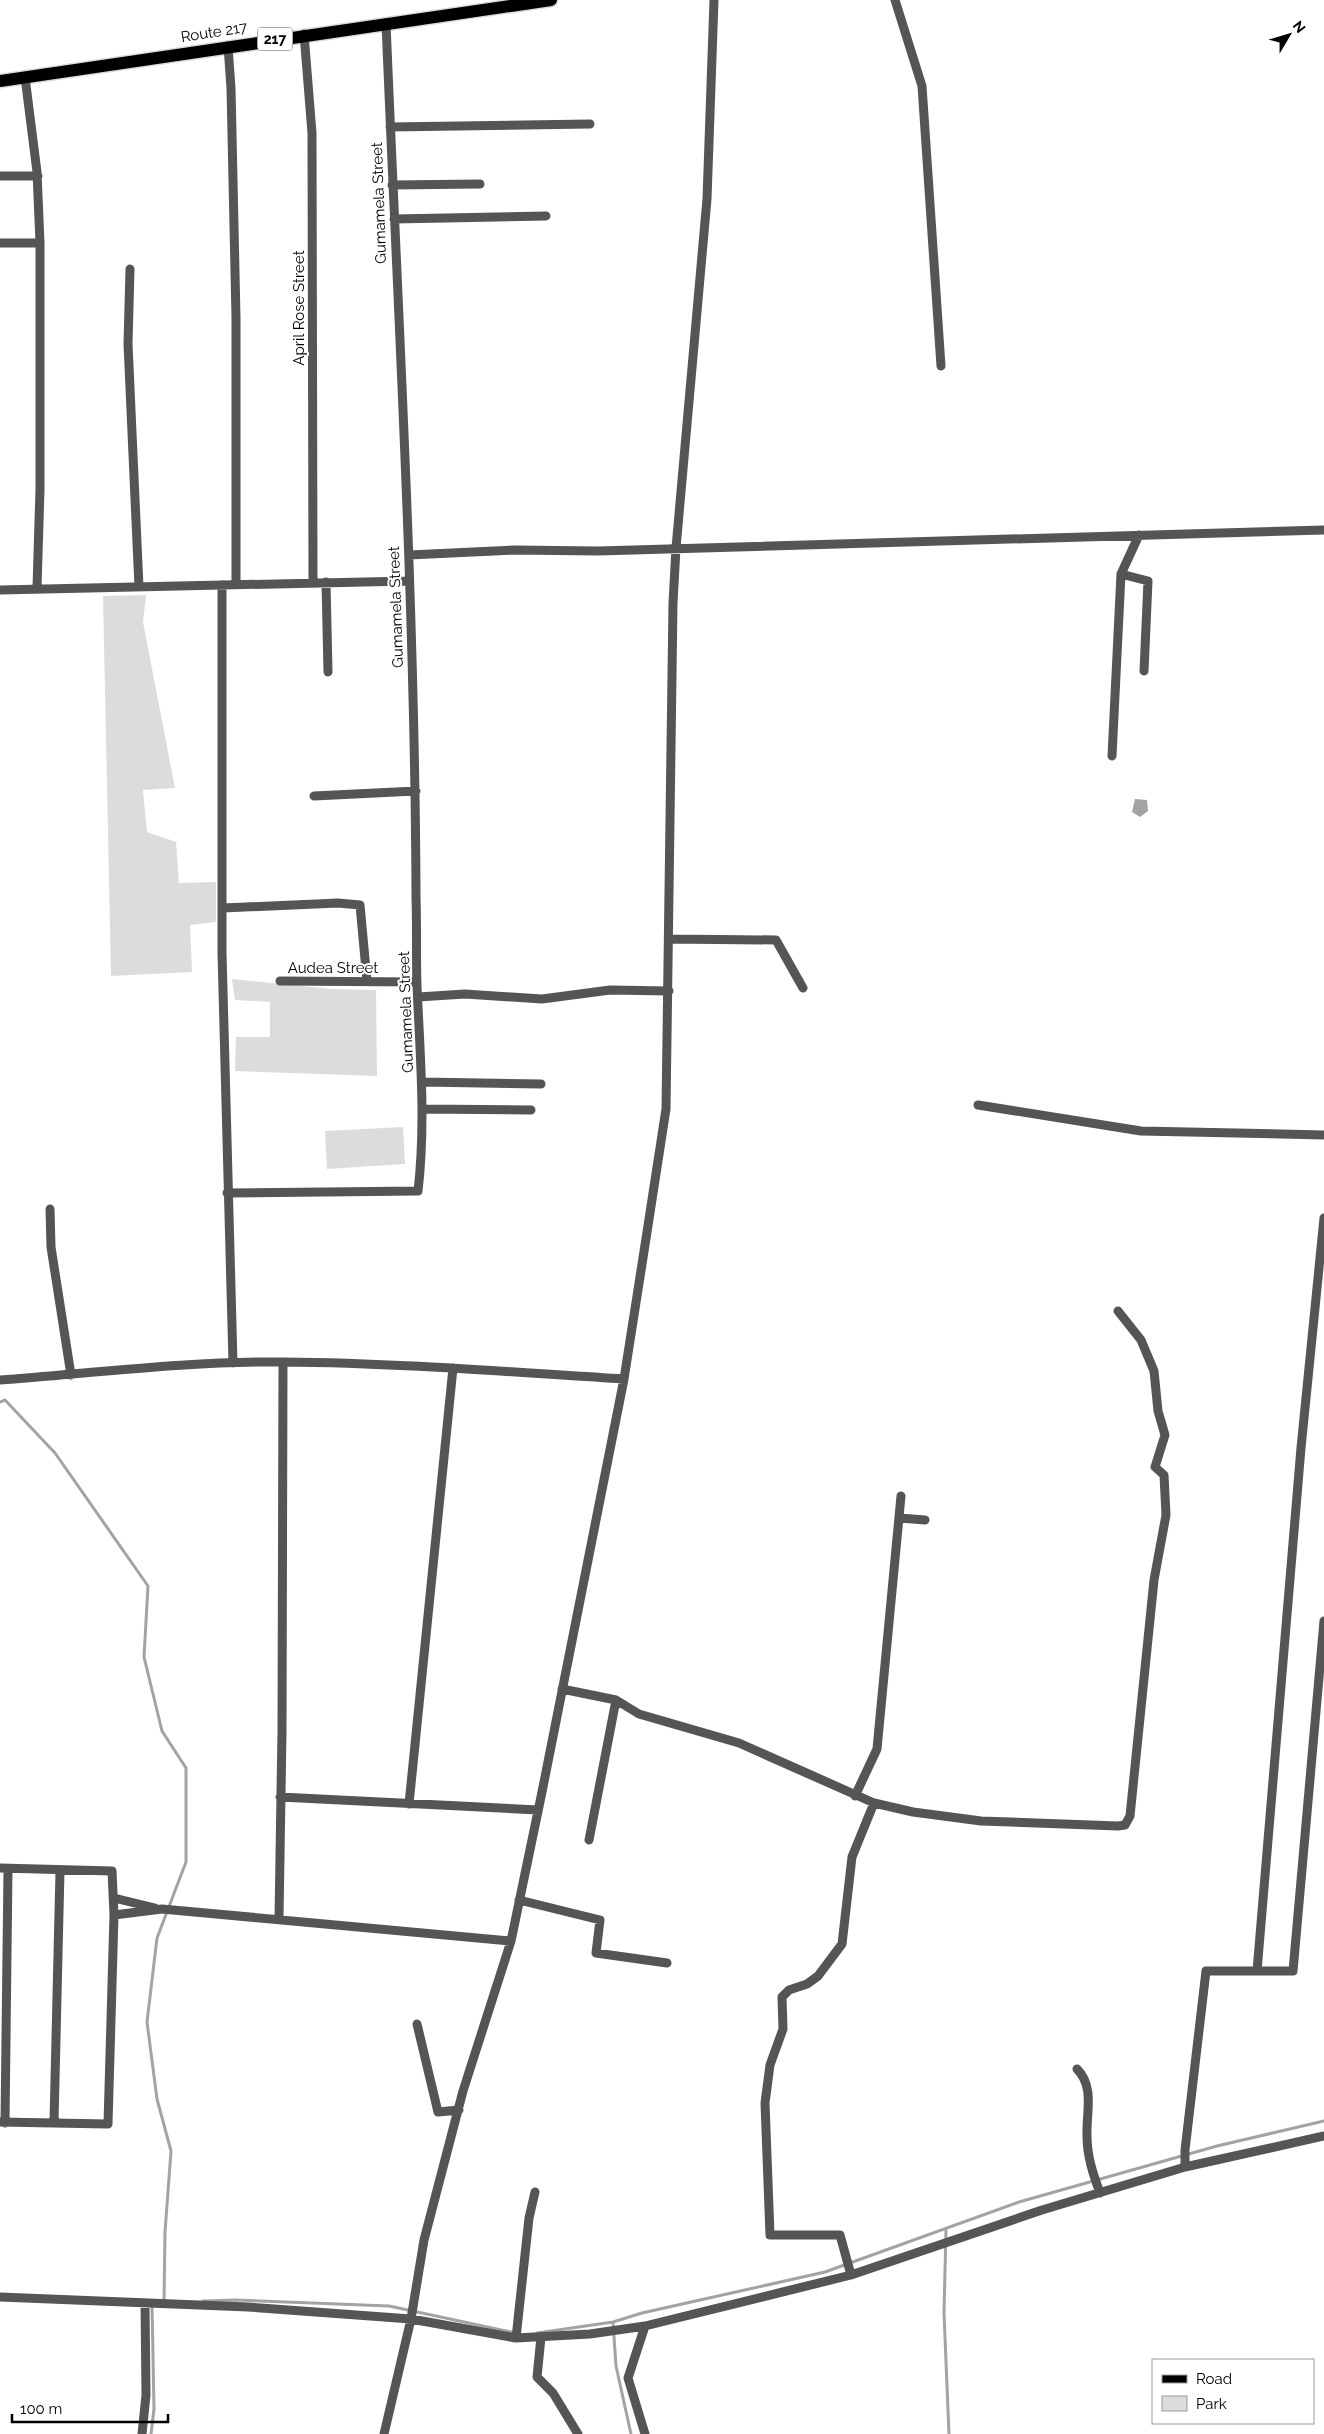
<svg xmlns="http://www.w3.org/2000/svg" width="1324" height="2434" font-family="Raleway,sans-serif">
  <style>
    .green { fill: #dcdcdc }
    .water { fill: #a3a3a3 }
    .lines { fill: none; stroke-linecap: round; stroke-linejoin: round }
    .stream { stroke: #a3a3a3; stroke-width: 3 }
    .primary-casing { stroke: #dbdbdb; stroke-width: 15 }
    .minor { stroke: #555; stroke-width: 9 }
    .primary { stroke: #000; stroke-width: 12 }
    .labels { text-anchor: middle; stroke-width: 4; stroke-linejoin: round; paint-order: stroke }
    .shield { fill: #fff; stroke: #4c4c4c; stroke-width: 1 }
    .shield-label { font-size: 14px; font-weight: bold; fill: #000 }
    .street-label { font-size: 15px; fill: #000; stroke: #fff }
  </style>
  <rect width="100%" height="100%" fill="#fff"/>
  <!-- green -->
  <path class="green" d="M146,595L143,622L175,788L143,790L147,832L176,842L179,883L216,882V922L190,925L192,972L111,976L103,596Z
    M232,979L331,989L376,990L377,1076L235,1071L236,1037H270V1002L235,1000Z
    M403,1127L405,1164L327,1169L325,1131Z"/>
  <!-- water -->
  <path class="water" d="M1135,799L1147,800L1148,811L1140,817L1132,812Z"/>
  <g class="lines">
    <!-- stream -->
    <path class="stream" d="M0,1402L5,1400L55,1453L148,1586L144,1657L162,1731L186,1768V1862L157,1938L147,2022L157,2099L171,2151L165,2232L164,2302
      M946,2230L944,2313L949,2434
      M203,2301L236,2300L389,2306L516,2333
      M613,2322L616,2366L631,2434
      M537,2333L613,2322L642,2313L825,2272L1019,2202L1217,2146L1324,2121
      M151,2434L154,2409L152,2304"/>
    <!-- primary casing -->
    <g class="primary-casing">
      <path id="primary" d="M0,81L551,0"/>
    </g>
    <!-- minor -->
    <path class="minor" d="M895,0L922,86L941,366
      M304,34L312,133L313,582
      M228,46L231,88L236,318V584
      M25,77L37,172L40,243V489L37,588
      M390,127L590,124
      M0,176H38
      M392,185L480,184
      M394,219L546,216
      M0,243H40
      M130,269L128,344L139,587
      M409,555L515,550L598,551L1324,530
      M1121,574L1148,581L1144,671
      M326,582L328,672
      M222,585V953L233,1363
      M0,590L409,581
      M1112,756L1121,574L1139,535
      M314,796L416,791
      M223,908L338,903L360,905L367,981
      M669,939L776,940L803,988
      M280,981L417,982
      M418,997L465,994L542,999L610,990L669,991
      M422,1082L541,1084
      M978,1105L1141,1131L1324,1135
      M422,1109L531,1110
      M227,1193L418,1191C426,1123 420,1054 417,986C416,956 417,927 416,897C415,606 398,314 386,23
      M50,1209L51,1247L71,1375
      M0,1380C94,1373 189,1361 283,1362C397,1363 510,1372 624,1379
      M900,1518L925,1520
      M562,1689L616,1700L639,1714L739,1743L874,1803L913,1812L981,1821L1118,1826L1125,1825L1130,1816L1154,1580L1166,1515L1164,1475L1155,1467L1165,1435L1158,1411L1154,1371L1141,1340L1118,1311
      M855,1796L877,1749L901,1496
      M280,1797L538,1810
      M409,1804L453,1368
      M589,1840L616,1700
      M0,1868L112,1871L114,1915L108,2124L0,2122
      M114,1898L155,1908
      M519,1900L600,1920L596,1953L667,1963
      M114,1915L162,1909L511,1941
      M279,1919L282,1731L283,1362
      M1257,1971L1301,1448L1324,1218
      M417,2024L438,2112L459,2110
      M1077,2069C1095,2087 1086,2113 1087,2136C1087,2156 1093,2174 1100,2193
      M54,2122L60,1871
      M5,2123L8,1869
      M1185,2167V2150L1206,1971H1293L1324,1621
      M851,2275L840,2235H770L765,2103L770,2065L783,2029L782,1997L789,1990L807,1984L818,1976L842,1944L852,1857L874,1803
      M0,2297L248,2307L411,2319L516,2338L590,2334L645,2326L851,2275L1042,2210L1185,2167L1324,2136
      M541,2337L537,2377L553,2393L578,2434
      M516,2338L529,2218L535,2192
      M142,2434L146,2395L145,2303
      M384,2434L411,2319L424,2240L463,2091L511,1941L542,1792L624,1379L645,1245L666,1109L673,603L676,548L707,199L714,0
      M645,2434L628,2378L645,2326"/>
    <!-- primary -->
    <use href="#primary" class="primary"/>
  </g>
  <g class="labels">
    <!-- shield labels -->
    <rect class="shield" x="257.5" y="27.5" width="35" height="23" rx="4"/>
    <g class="shield-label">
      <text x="275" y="44">217</text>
    </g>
    <!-- street labels -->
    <g class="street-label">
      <text transform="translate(214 32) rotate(-9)" y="5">Route 217</text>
      <text transform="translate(379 203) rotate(-92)" y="5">Gumamela Street</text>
      <text transform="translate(299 308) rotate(-90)" y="5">April Rose Street</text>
      <text transform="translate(396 607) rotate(-92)" y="5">Gumamela Street</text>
      <text x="333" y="973">Audea Street</text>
      <text transform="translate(406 1012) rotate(-92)" y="5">Gumamela Street</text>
    </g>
  </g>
  <!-- legend -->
  <rect x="1152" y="2359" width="162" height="65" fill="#ffffff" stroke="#999999"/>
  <rect x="1162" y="2375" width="25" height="8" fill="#000000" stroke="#999999"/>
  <text x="1196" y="2384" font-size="15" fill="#000000">Road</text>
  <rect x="1162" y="2396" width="25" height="15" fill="#dcdcdc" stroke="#999999"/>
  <text x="1196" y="2409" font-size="15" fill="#000000">Park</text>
  <!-- north arrow -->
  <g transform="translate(1289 35) rotate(52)" stroke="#ffffff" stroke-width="4" paint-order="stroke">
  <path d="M0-4L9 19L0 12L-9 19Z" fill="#000000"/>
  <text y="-8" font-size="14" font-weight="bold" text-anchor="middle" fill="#000000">N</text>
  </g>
  <!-- scale -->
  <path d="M12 2414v8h156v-8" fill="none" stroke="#000000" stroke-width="2.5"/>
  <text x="20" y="2414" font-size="15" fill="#000000" stroke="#ffffff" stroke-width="4" paint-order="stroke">100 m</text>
</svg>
